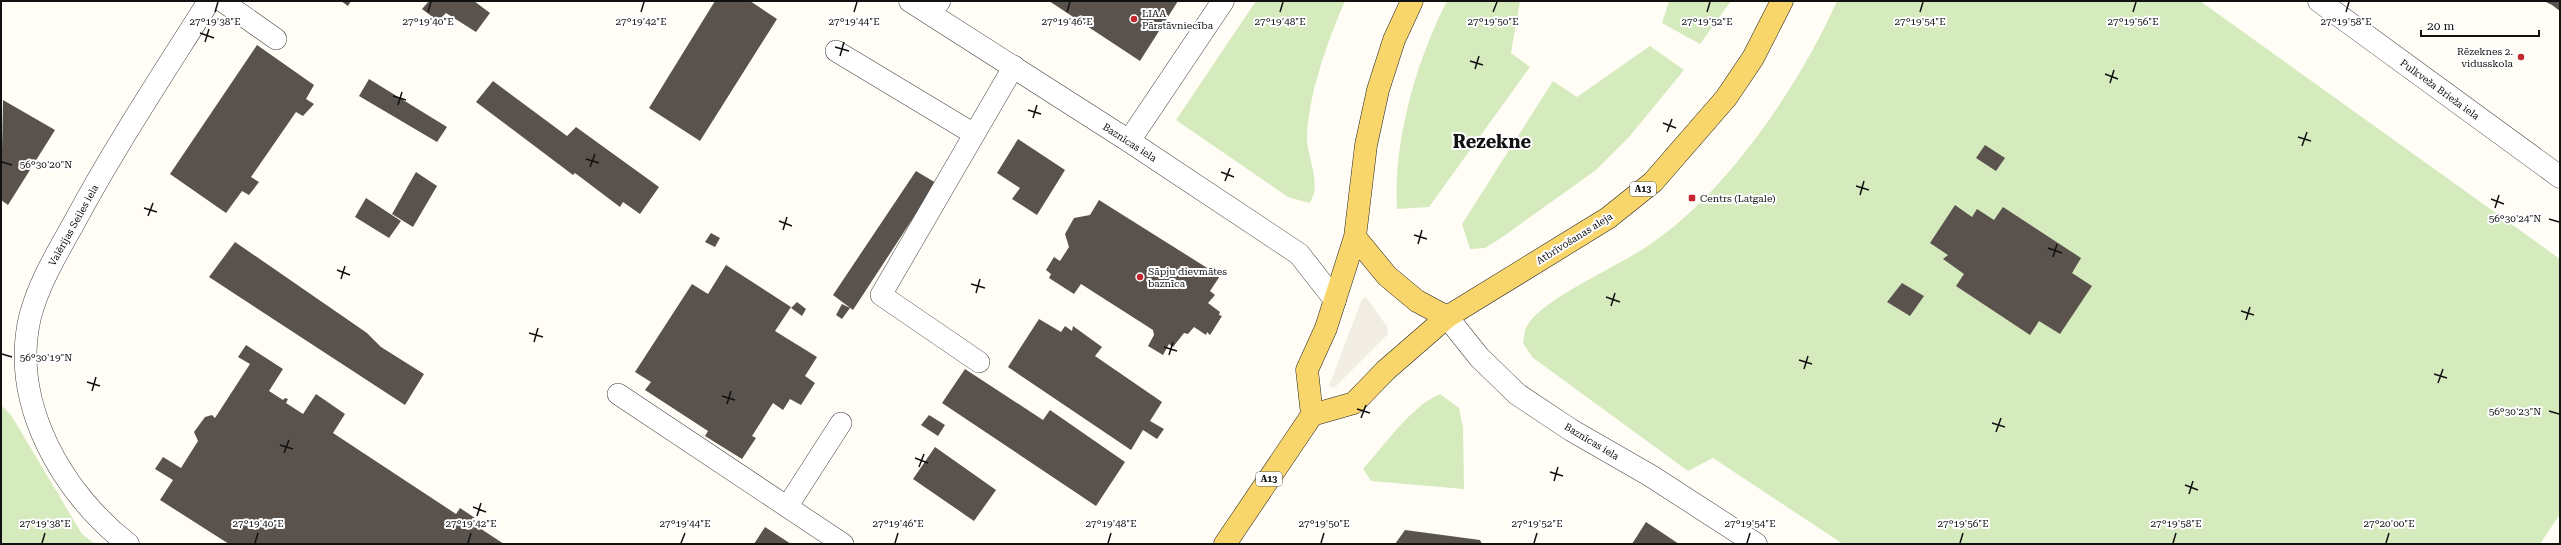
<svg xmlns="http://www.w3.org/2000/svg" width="2561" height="545" font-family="'Roboto Serif',serif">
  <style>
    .green { fill: #d5ebbd }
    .plaza { fill: #f1ede2 }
    .building { fill: #5a524d }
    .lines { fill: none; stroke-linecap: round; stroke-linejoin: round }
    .lane-casing { stroke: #444; stroke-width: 22 }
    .street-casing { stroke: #444; stroke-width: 23 }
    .primary-casing { stroke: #222; stroke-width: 23 }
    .lane { stroke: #fff; stroke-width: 21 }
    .street { stroke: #fff; stroke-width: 22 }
    .primary { stroke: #f9d66b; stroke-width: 22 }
    .ticks { fill: none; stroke: #111; stroke-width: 1.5 }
    .poi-dot { fill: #c4262e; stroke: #fff; stroke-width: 1.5 }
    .labels { text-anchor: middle; stroke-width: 4; stroke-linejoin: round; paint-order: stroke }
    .shield { fill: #fff; stroke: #585858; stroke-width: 1 }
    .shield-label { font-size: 9px; font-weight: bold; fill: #111 }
    .poi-label { font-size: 10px; fill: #111; stroke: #fff; text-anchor: start }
    .street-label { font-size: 10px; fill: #111; stroke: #fff }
    .town-label { font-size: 18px; font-weight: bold; fill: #111; stroke: #fff }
    .ticks-label { font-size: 10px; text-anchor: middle; fill: #111; stroke: #fff; stroke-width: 4; stroke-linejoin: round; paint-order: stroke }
  </style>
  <rect width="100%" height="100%" fill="#fffdf5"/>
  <!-- green -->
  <path class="green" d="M1256,1H1345C1328,40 1308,95 1307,138C1307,157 1323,187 1309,203L1288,197L1176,120Z
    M1447,1H1520L1511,53L1530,67L1429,207L1397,209C1393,142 1416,61 1447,1Z
    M1669,1H1731L1700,44L1662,23Z
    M1837,1H2200L2560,259V514L2540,544H1843L1713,458L1688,471L1532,357L1523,343C1524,338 1524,330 1527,326C1542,298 1624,264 1652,243C1728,191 1800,84 1837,1Z
    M1650,46L1684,70L1629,137L1596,170L1501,238L1485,248L1470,249L1462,224L1553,81L1577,97Z
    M1440,394L1459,408L1463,427L1464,489L1371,481L1363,469C1384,446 1412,405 1440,394Z
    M1,405L11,415L82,534L95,544H1Z"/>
  <!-- plaza -->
  <path class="plaza" d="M1366,297L1388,328V334L1334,388L1329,386L1362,299Z"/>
  <!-- building -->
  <path class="building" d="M341,1H351L348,6Z
    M429,1H474L490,13L476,32L446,13L438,21L422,9Z
    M715,1H750L777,19L700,141L649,108Z
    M1049,1H1178L1140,61Z
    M2544,1H2560V11L2552,5Z
    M257,45L314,85L306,99L314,104L303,116L296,112L251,177L259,182L249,195L242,191L226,213L170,174Z
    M369,79L447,127L437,142L359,96Z
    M493,81L567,136L576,127L659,187L640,214L623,202L620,207L575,173L573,175L476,102Z
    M3,100L55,130L8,205L1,200Z
    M1018,139L1065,170L1037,215L1012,199L1020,188L997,173Z
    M1985,145L2005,158L1996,171L1976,158Z
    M916,171L936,183L853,310L833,295Z
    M416,172L437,186L413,227L392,214Z
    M366,198L401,221L389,238L355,217Z
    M1099,200L1220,276L1210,291L1215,295L1208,303L1220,312L1219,315L1222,316L1210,335L1207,332L1206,335L1194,327L1188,334L1184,333L1173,347L1169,344L1163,355L1148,346L1154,335L1153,330L1081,284L1074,294L1049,278L1051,274L1046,270L1054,257L1060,261L1069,247L1065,234L1074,218L1090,215Z
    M1955,205L1972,217L1977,209L1994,220L2003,207L2081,258L2072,273L2092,286L2060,334L2039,321L2030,335L1956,286L1964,274L1943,259L1948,255L1930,243Z
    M711,233L720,238L715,247L705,242Z
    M235,242L367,333L381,347L424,374L405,405L209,277Z
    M726,265L791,307L775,331L817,357L805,376L815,383L801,405L790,399L783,410L773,403L752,436L756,438L742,459L705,436L708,431L645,390L651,382L635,372L692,284L708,294Z
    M1902,283L1924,296L1910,316L1887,302Z
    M797,302L806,309L802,316L791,308Z
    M842,304L850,308L842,319L836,315Z
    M1039,319L1061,332L1065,326L1072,331L1073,326L1102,347L1095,356L1162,402L1150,421L1164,429L1157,439L1143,430L1131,450L1008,367Z
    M246,345L283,369L269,391L283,400L285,398L288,399L286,403L303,414L316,394L345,414L333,433L456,514L460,508L475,518L472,523L504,544H229L160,500L173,480L155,469L163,457L181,468L198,441L194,432L205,417L212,415L215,418L250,364L238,357Z
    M965,369L1043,420L1050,410L1125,462L1096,506L942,403Z
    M929,415L945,425L938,436L921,425Z
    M935,447L996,490L974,521L913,479Z
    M1646,522L1679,544H1632Z
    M765,527L791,544H754Z
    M1405,530L1480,540L1482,544H1395Z"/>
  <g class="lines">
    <!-- lane casing -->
    <g class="lane-casing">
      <path id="lane" d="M222,1L276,39
        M930,13L940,1
        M836,51L974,134
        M979,362L881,295L1014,66
        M618,394L843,544
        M787,507L841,423"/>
    </g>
    <!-- street casing -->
    <g class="street-casing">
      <path id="street" d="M910,1L1129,141L1299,254L1335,300
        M2319,1L2560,177
        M1129,141L1223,1
        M1447,317L1479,357L1517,394L1571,430L1651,476L1756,544
        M128,544C62,493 10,403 30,317C39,282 58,252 75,221C116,145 163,74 209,1"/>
    </g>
    <!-- primary casing -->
    <g class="primary-casing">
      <path id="primary" d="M1355,237L1387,276L1417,301L1447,317
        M1312,415L1307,370L1326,328L1355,237L1366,145L1378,90L1394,40L1412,1
        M1225,544L1312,415L1354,403L1386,370L1447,317L1608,218L1653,182L1726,98L1753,58L1782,1"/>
    </g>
    <!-- lane -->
    <use href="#lane" class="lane"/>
    <!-- street -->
    <use href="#street" class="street"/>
    <!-- primary -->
    <use href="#primary" class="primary"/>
  </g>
  <!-- ticks -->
  <path class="ticks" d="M215,12L218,2M428,12L431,2M641,12L644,2M854,12L857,2M1067,12L1070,2M1280,12L1283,2M1493,12L1497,2M1707,12L1710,2M1920,12L1923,2M2133,12L2136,2M2346,12L2349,2M200,33L214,38M205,42L209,29M835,47L849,51M840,56L844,42M1470,61L1483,65M1475,69L1479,56M2105,74L2118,79M2110,83L2114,70M393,96L406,100M398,105L402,92M1028,110L1041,114M1033,118L1037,105M1663,123L1676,128M1667,132L1672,119M2298,137L2311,141M2302,146L2307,132M586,159L599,163M2,162L12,165M590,167L595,154M1221,172L1234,177M1225,181L1230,168M1856,186L1869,190M1860,195L1864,181M2491,199L2504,204M144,208L157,212M2495,208L2499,195M148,216L153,203M2549,219L2559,222M779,221L792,226M783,230L787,217M1414,235L1427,239M1418,244L1422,230M2048,248L2062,253M2053,257L2057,244M337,270L350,275M341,279L345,266M971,284L985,288M976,293L980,279M1606,297L1620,302M1611,306L1615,293M2241,311L2254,315M2246,320L2250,307M529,333L543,337M534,342L538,328M1164,347L1177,351M2,354L12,357M1169,355L1173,342M1799,360L1812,364M1804,369L1808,356M2434,374L2447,378M87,382L100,386M2438,383L2443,369M92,391L96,377M722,396L735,400M727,404L731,391M1357,409L1370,413M2549,411L2559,414M1361,418L1366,405M1992,423L2005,427M1996,432L2001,418M280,445L293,449M284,453L289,440M915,458L928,463M919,467L924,454M1550,472L1563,476M1554,481L1558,467M2185,485L2198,490M2189,494L2193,481M473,507L486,512M477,516L481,503M42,543L45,533M255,543L258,533M468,543L471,533M681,543L685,533M895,543L898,533M1108,543L1111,533M1321,543L1324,533M1534,543L1537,533M1747,543L1750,533M1960,543L1963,533M2173,543L2176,533M2386,543L2389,533"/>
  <!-- markers -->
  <g class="poi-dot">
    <circle cx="1134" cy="19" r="4"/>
    <circle cx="2521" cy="57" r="4"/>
    <rect x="1688" y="194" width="8" height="8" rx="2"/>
    <circle cx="1140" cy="277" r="4"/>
  </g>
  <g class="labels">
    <!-- shield labels -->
    <g class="shield">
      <rect x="1630" y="182" width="26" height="14" rx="3"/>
      <rect x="1256" y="472" width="26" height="14" rx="3"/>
    </g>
    <g class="shield-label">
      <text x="1643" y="192">A13</text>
      <text x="1269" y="482">A13</text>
    </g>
    <!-- poi labels -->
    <g class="poi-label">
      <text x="1142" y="17">LIAA<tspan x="1142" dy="12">Pārstāvniecība</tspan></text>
      <text x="2513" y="55" text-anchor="end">Rēzeknes 2.<tspan x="2513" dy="12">vidusskola</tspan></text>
      <text x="1700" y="202">Centrs (Latgale)</text>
      <text x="1148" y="275">Sāpju dievmātes<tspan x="1148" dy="12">baznīca</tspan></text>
    </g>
    <!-- street labels -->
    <g class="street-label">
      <text transform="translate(2440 89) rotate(36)" y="4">Pulkveža Brieža iela</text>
      <text transform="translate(1130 142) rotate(33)" y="4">Baznīcas iela</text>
      <text transform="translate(73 225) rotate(-61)" y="4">Valērijas Seiles iela</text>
      <text transform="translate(1574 238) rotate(-32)" y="4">Atbrīvošanas aleja</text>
      <text transform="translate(1592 441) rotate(31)" y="4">Baznīcas iela</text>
    </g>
    <!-- town labels -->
    <g class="town-label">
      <text x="1492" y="148">Rezekne</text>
    </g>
  </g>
  <g class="ticks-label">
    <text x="215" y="25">27°19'38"E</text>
    <text x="428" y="25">27°19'40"E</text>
    <text x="641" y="25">27°19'42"E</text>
    <text x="854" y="25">27°19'44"E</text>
    <text x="1067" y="25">27°19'46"E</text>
    <text x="1280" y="25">27°19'48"E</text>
    <text x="1493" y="25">27°19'50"E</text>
    <text x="1707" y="25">27°19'52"E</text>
    <text x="1920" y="25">27°19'54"E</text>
    <text x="2133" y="25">27°19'56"E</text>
    <text x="2346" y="25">27°19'58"E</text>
    <text x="46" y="168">56°30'20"N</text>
    <text x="2515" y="222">56°30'24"N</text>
    <text x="46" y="361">56°30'19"N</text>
    <text x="2515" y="415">56°30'23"N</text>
    <text x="45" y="527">27°19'38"E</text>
    <text x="258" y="527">27°19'40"E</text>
    <text x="471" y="527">27°19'42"E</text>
    <text x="685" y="527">27°19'44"E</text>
    <text x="898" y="527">27°19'46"E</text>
    <text x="1111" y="527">27°19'48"E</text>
    <text x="1324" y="527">27°19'50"E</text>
    <text x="1537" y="527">27°19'52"E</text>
    <text x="1750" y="527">27°19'54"E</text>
    <text x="1963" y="527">27°19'56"E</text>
    <text x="2176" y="527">27°19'58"E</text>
    <text x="2389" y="527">27°20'00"E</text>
  </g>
  <!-- border -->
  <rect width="2561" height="545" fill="none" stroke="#111111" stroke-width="4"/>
  <!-- scale -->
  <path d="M2421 30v6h118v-6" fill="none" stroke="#111111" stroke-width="2"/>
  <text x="2427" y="30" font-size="12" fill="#111111" stroke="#ffffff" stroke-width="3" paint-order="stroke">20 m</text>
</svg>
